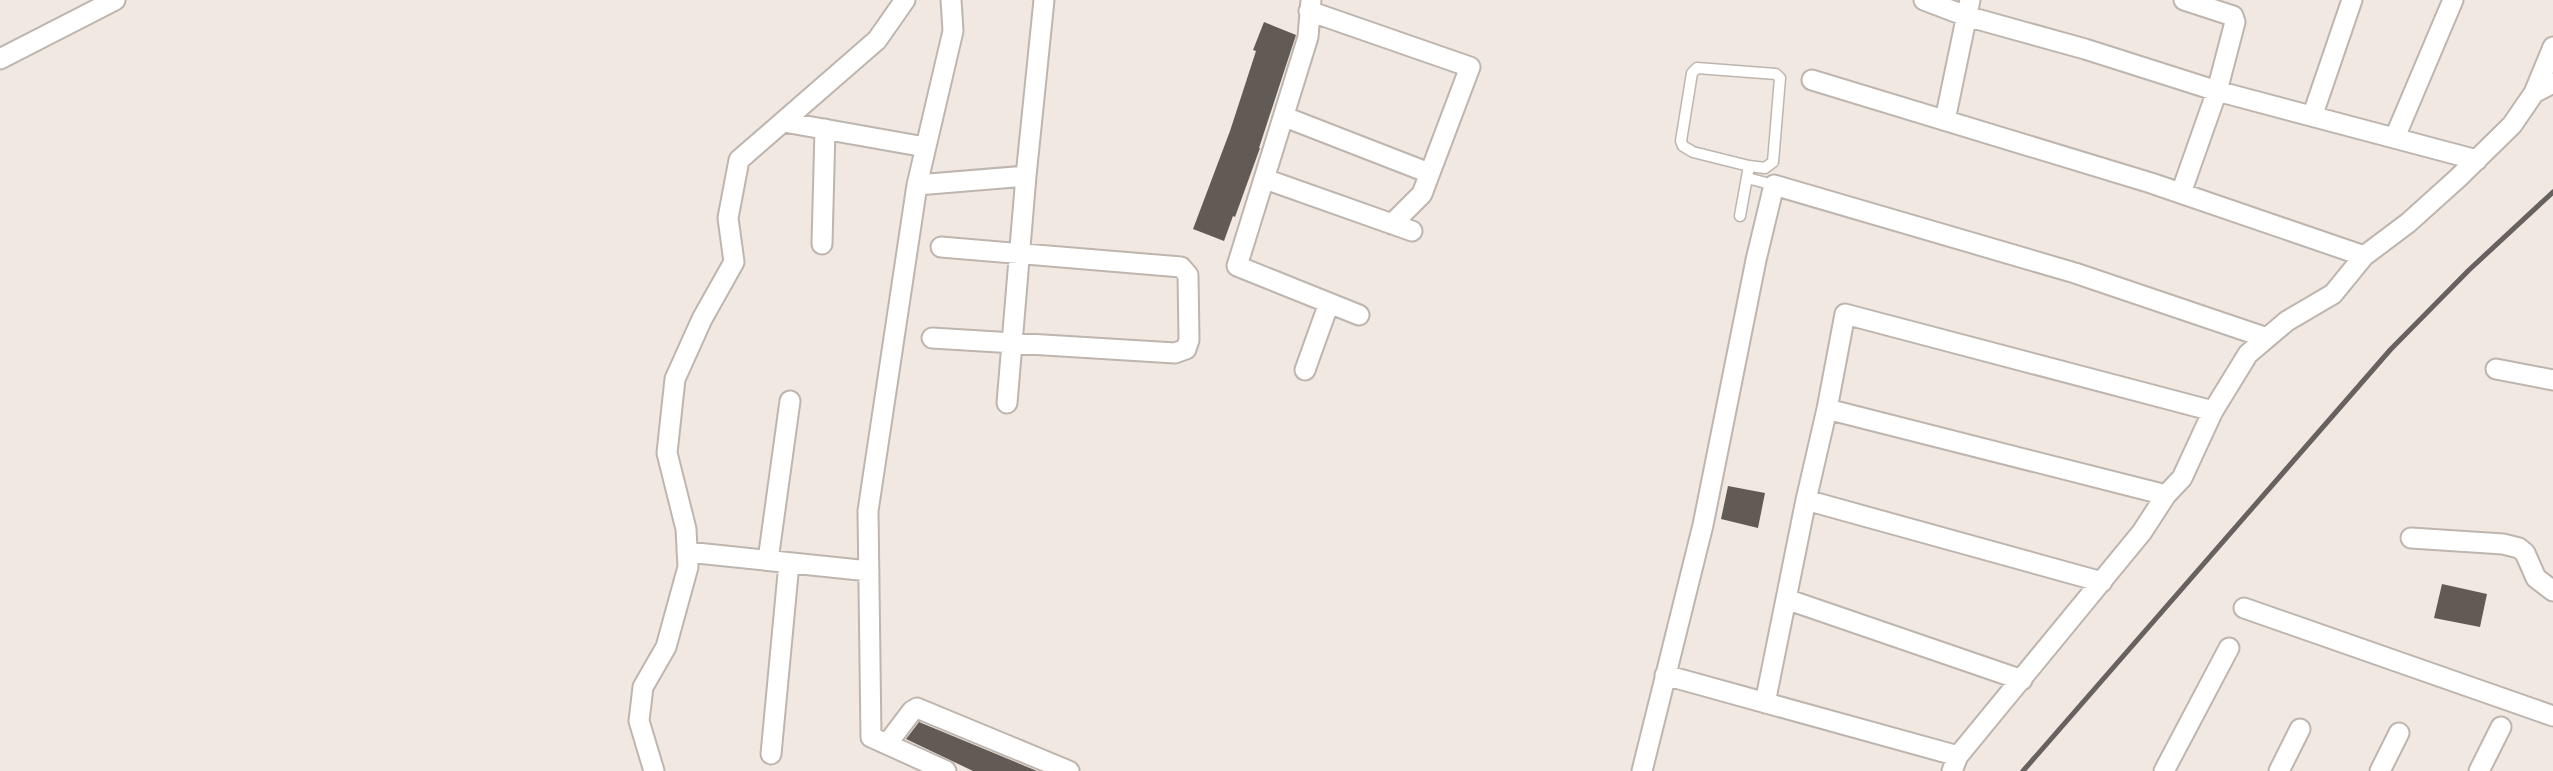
<svg xmlns="http://www.w3.org/2000/svg" width="2553" height="771" font-family="Figtree,sans-serif">
  <style>
    .building { fill: #625b55 }
    .lines { fill: none; stroke-linecap: round; stroke-linejoin: round }
    .service-casing { stroke: #bdb5ae; stroke-width: 13 }
    .minor-casing { stroke: #bdb5ae; stroke-width: 23 }
    .service { stroke: #fff; stroke-width: 10 }
    .minor { stroke: #fff; stroke-width: 19 }
    .rail { stroke: #67625f; stroke-width: 5 }
  </style>
  <rect width="100%" height="100%" fill="#f1e8e1"/>
  <!-- building -->
  <path class="building" d="M1264,22L1296,35L1259,148H1260L1235,217L1233,216L1224,241L1193,229L1230,131L1256,51L1253,50Z
    M1728,486L1765,493L1758,528L1721,519Z
    M2442,584L2487,594L2480,627L2434,618Z
    M919,722L1037,771H973L906,739Z"/>
  <g class="lines">
    <!-- service casing -->
    <g class="service-casing">
      <path id="service" d="M1747,178L1774,185
        M1740,216L1749,166L1765,168L1773,162L1780,78L1776,74L1697,68L1692,73L1681,141L1683,146L1693,152L1749,166"/>
    </g>
    <!-- minor casing -->
    <g class="minor-casing">
      <path id="minor" d="M1311,0L1308,37L1237,266L1359,315
        M1924,0L1966,16L2085,49L2217,91L2477,160
        M1309,11L1470,67L1422,194L1392,224
        M0,59L115,0
        M1812,80L2151,183L2364,256
        M2534,93L2553,47
        M2313,114L2352,0
        M1285,117L1429,173
        M1945,120L1970,0
        M784,122L925,147
        M2395,137L2453,0
        M1265,179L1412,231
        M917,185L1026,176L1044,0
        M2181,193L2217,91L2235,22L2233,16L2184,0
        M822,244L825,129
        M932,338L1175,353L1186,349L1189,340L1188,275L1181,267L941,247
        M2496,369L2553,380
        M1305,370L1329,303
        M1007,403L1026,176
        M1827,409L1845,314L2213,411
        M1806,500L2102,582
        M2411,538L2503,544L2519,548L2525,553L2536,578L2553,591
        M687,552L869,571
        M768,560L790,401
        M1786,599L2022,680
        M2244,608L2553,716
        M1665,675L1958,756
        M1765,703L1806,500L1827,409L2166,495
        M887,744L912,711L917,708L1069,771
        M771,754L789,563
        M654,771L639,721L643,687L666,647L688,567L686,529L667,453L675,379L702,319L734,262L728,218L739,160L877,40L905,0
        M946,771L871,737L868,511L917,185L953,31L951,0
        M1642,771L1703,525L1756,260L1774,185L2075,273L2267,338
        M1952,771L1958,756L2142,532L2166,495L2182,478L2213,411L2248,354L2287,321L2333,294L2364,256L2408,223L2458,178L2512,125L2534,93L2553,83
        M2164,771L2229,648
        M2279,771L2300,729
        M2380,771L2399,733
        M2479,771L2501,727"/>
    </g>
    <!-- service -->
    <use href="#service" class="service"/>
    <!-- minor -->
    <use href="#minor" class="minor"/>
    <!-- rail -->
    <path class="rail" d="M2023,771L2391,349L2469,270L2553,192"/>
  </g>
</svg>
